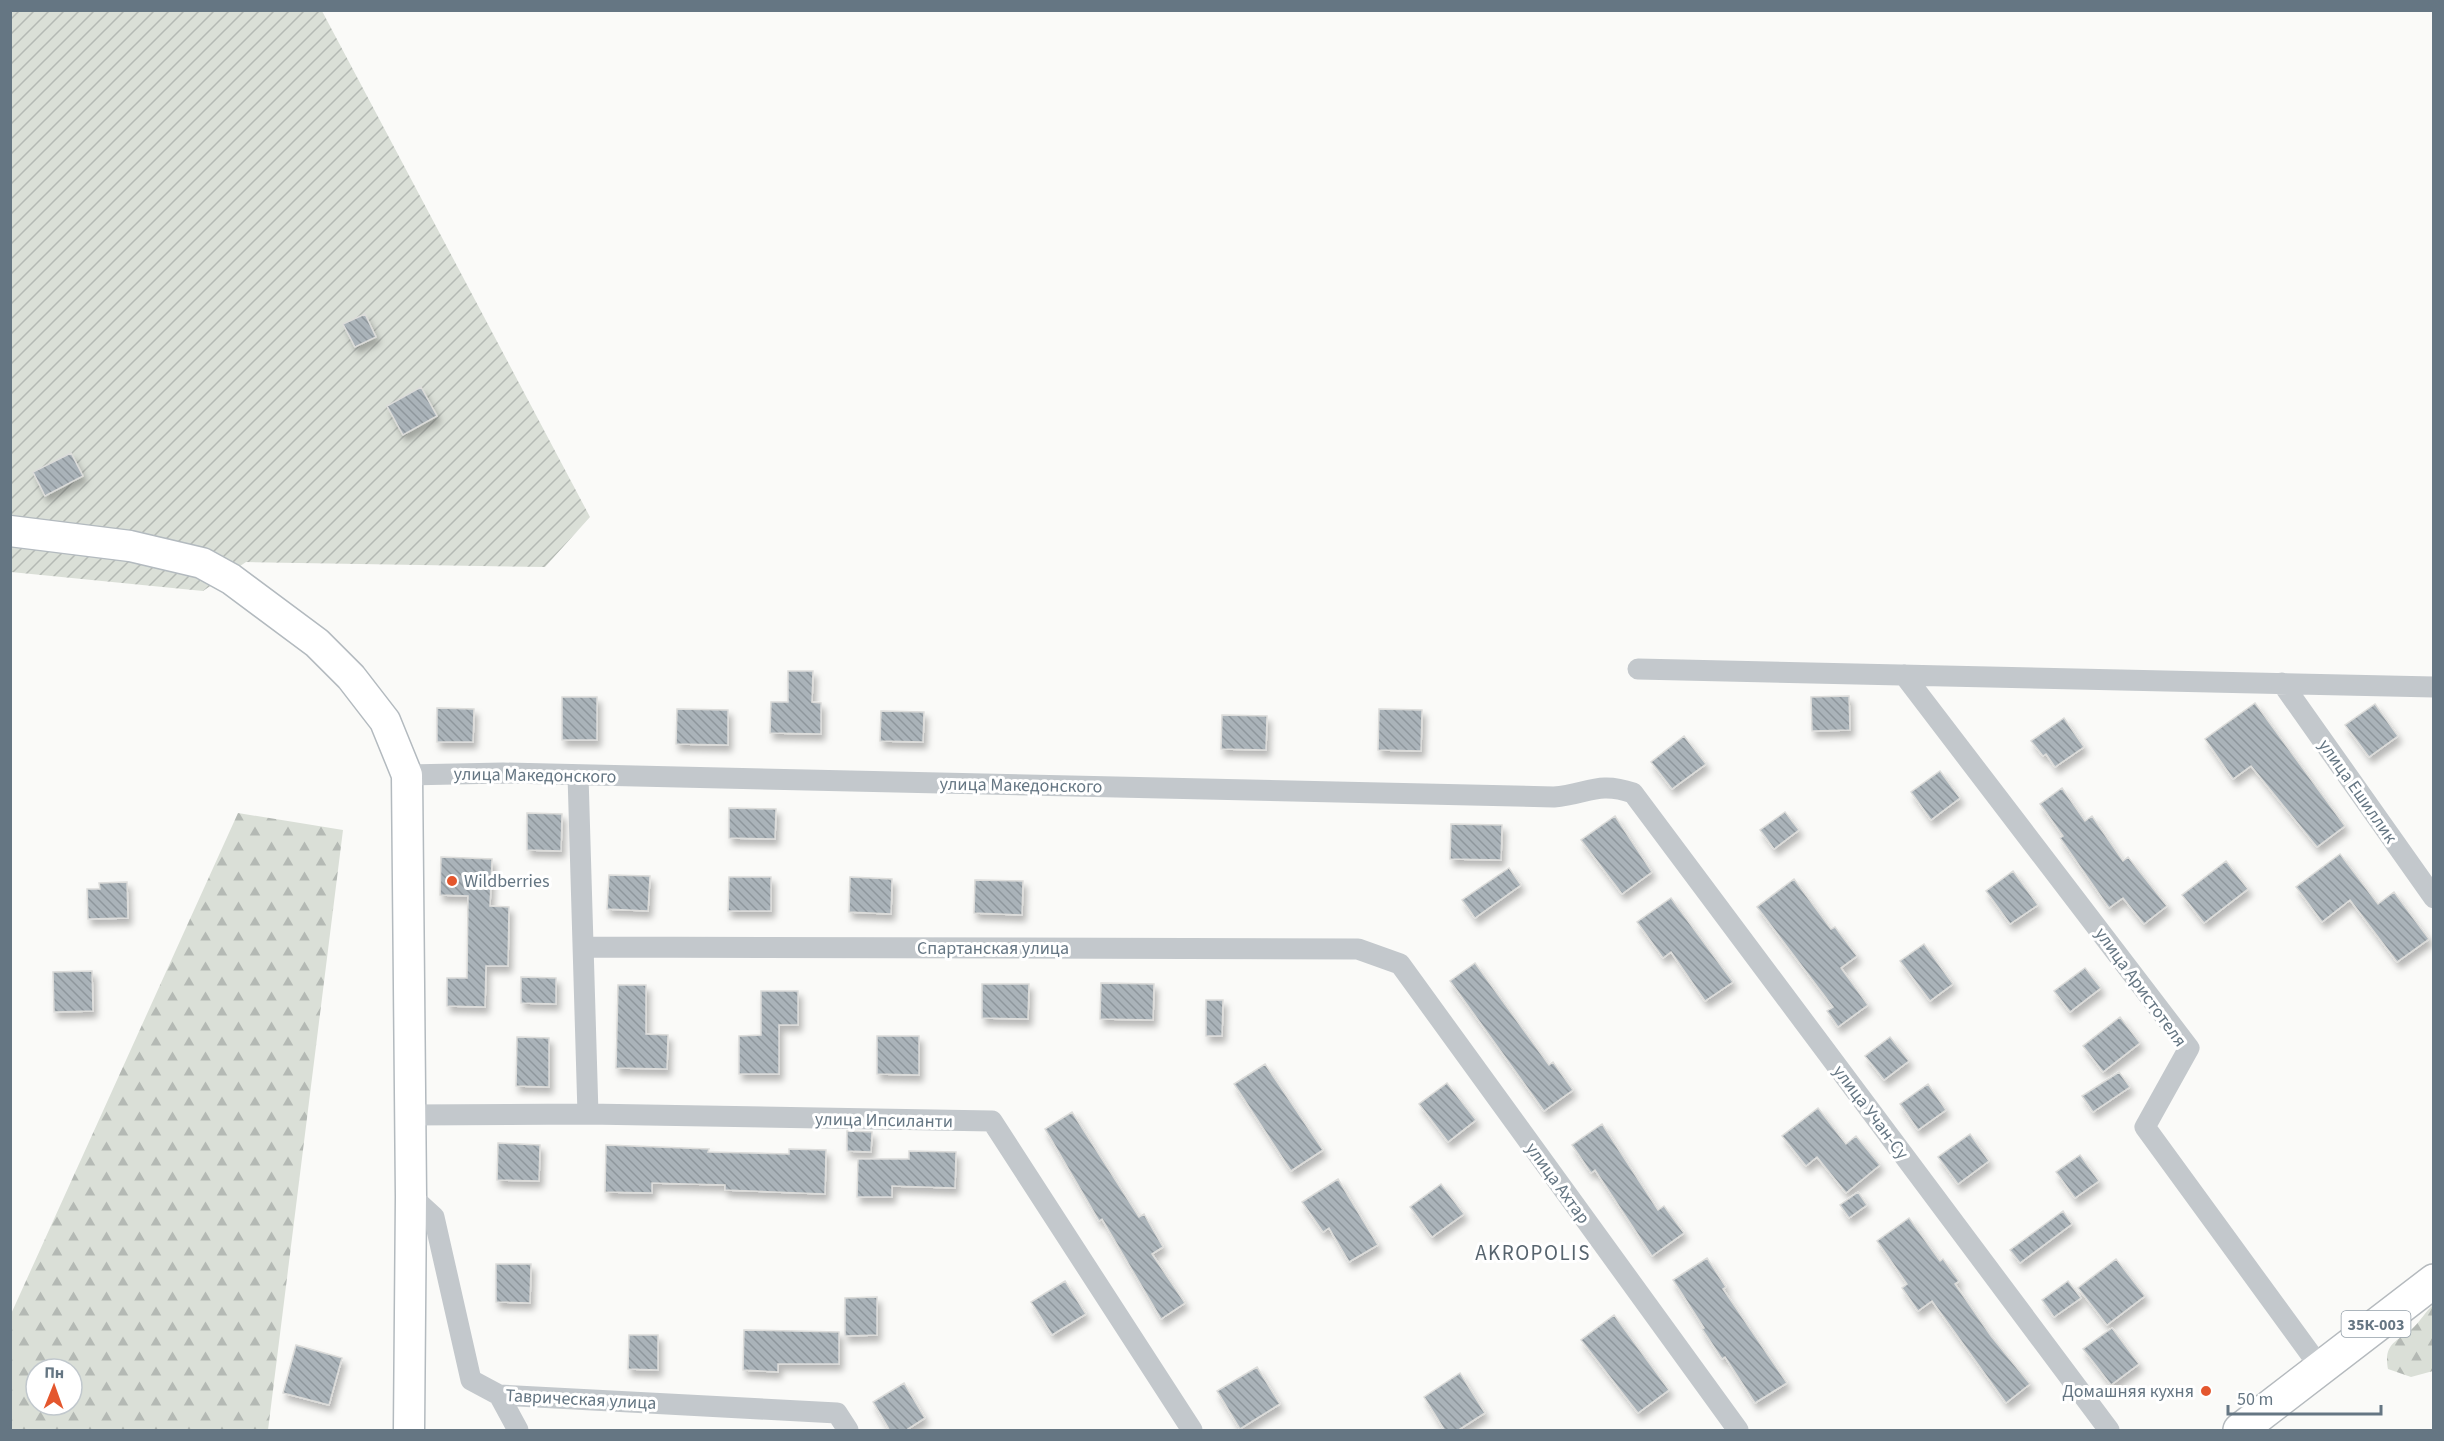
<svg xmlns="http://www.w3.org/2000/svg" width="2444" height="1441" font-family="'Source Sans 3',sans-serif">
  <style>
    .forest { fill: url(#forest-firs); fill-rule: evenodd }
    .garden { fill: url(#garden-furrows) }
    .building { fill: url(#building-back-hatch); stroke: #dcdcda; stroke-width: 1.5; filter: url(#shadow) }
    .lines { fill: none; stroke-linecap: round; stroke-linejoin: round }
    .secondary-casing { stroke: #b3babf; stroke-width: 33 }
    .primary-casing { stroke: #b5babe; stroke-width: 36 }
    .street { stroke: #c3c8cc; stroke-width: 21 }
    .secondary { stroke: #fff; stroke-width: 30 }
    .primary { stroke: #fff; stroke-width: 33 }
    .poi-dot { fill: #e4572e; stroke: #fff; stroke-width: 2 }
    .labels { text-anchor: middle; stroke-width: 6; stroke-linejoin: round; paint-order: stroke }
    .shield { fill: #fff; stroke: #939fa8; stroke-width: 1.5 }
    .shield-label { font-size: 16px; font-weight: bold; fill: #657683 }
    .street-label { font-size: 18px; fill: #657683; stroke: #fff }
    .poi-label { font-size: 18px; fill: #657683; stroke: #fff; text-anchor: start }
    .quarter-label { font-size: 21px; letter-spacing: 1.5px; fill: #57646e; stroke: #fff }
  </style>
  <defs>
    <pattern id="forest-firs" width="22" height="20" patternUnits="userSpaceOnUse" patternTransform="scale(1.5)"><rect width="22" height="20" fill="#dadfd7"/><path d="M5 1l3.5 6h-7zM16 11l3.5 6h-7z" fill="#b4b9b4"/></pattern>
    <pattern id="garden-furrows" width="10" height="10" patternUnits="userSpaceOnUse" patternTransform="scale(1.5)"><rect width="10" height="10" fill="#dadfd7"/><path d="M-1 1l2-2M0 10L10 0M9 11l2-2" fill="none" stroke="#b4b9b4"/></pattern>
    <pattern id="building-back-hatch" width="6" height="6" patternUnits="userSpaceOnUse" patternTransform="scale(1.5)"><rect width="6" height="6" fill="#aab3b9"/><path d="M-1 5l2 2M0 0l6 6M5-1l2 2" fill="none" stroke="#8e969c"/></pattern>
    <filter id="shadow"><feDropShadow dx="3.5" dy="6" stdDeviation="3" flood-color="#0004"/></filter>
  </defs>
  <rect width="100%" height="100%" fill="#fafaf8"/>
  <!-- forest -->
  <path class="forest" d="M238,813L343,830L268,1430H11V1314ZM36,1369H72V1405H36Z
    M2433,1305V1371L2411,1377L2388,1369C2383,1343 2397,1342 2414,1327C2421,1320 2426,1311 2433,1305Z"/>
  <!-- garden -->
  <path class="garden" d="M11,11H322L590,517L545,567L246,562L203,591L11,572Z"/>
  <!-- building -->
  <path class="building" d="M365,314L376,337L355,347L343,324Z
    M421,387L437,416L403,435L387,406Z
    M71,453L83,476L45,496L33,472Z
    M788,671H813L812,702L821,703V734L770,733L771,702H788Z
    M1849,696L1850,730L1812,731L1811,697Z
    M562,697H597V740H562Z
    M2255,703L2345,826L2317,847L2251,766L2233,779L2205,739Z
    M2375,704L2398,736L2369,757L2345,725Z
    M437,708L474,709L473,742H437Z
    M677,709L728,710V745L676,744Z
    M1379,709L1422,710L1421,751L1378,750Z
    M881,711L924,712L923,742L880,741Z
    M1222,715L1267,716L1266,750L1221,749Z
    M2064,718L2084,747L2055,767L2046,754L2043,756L2031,741Z
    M1684,736L1706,764L1672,789L1651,762Z
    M1940,771L1960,798L1931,820L1911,792Z
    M2062,788L2085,821L2092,816L2123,861L2128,857L2167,906L2144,924L2123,898L2109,908L2060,838L2063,836L2040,804Z
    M729,808L776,809L775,839L729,838Z
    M1785,812L1799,830L1774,849L1760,830Z
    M527,813L562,814L561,851L527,850Z
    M1615,816L1652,872L1622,894L1581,840Z
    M1451,824L1502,825L1501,860L1450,859Z
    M2340,854L2378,904L2394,892L2429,939L2397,962L2350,900L2322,922L2296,887Z
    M441,857L492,859L490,906L509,907L508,966H486L485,1007L447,1006V978H467L468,896L440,895Z
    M2226,861L2248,889L2204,923L2182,895Z
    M1509,868L1521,885L1475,918L1462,900Z
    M2013,871L2038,905L2010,924L1986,891Z
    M609,875L650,876L648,911L607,909Z
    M729,877H771V911H728Z
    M850,877L892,879L891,914L849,912Z
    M1794,879L1831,929L1835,927L1857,956L1841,968L1868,1005L1838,1027L1827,1011L1833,1007L1757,907Z
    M975,880L1023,881L1022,915L974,913Z
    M127,882L128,918L88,919L87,889H100L99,883Z
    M1671,898L1733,982L1705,1001L1671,952L1663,958L1637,922Z
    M1924,944L1953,984L1930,1001L1900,961Z
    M1475,963L1549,1065L1553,1062L1573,1090L1544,1111L1450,981Z
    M2085,968L2101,988L2070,1012L2054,991Z
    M92,971L93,1011L54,1012L53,972Z
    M521,977L556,978V1004L521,1003Z
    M1101,983L1154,984L1153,1020L1100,1019Z
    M982,984H1029L1028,1019L982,1018Z
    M618,985H646V1034L668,1035L667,1069L616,1068Z
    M761,991H798V1025H779V1074H739V1036L761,1035Z
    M1206,1000H1223L1222,1036H1206Z
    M2120,1017L2140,1043L2103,1072L2083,1046Z
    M877,1036H919V1075L877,1074Z
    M517,1037L549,1038V1087L516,1086Z
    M1890,1037L1909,1061L1884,1080L1865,1056Z
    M1265,1064L1323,1150L1291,1171L1234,1084Z
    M2119,1072L2130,1087L2093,1112L2082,1096Z
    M1447,1083L1476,1120L1448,1142L1419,1104Z
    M1928,1084L1946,1110L1918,1130L1900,1104Z
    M1818,1108L1846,1144L1856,1136L1880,1165L1846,1193L1817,1157L1806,1166L1782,1136Z
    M1072,1112L1139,1217L1144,1214L1163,1247L1152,1254L1185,1303L1161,1319L1102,1219L1099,1221L1045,1129Z
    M1602,1124L1658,1210L1664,1206L1684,1233L1652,1256L1595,1170L1591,1173L1572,1145Z
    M847,1131L872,1132L871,1152L847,1151Z
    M1970,1134L1989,1161L1958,1184L1938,1157Z
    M498,1143L540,1145L539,1181L497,1180Z
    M606,1145L709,1149L708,1152L789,1154V1149L826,1150L825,1194L725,1190V1185L652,1183V1193L605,1192Z
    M909,1151L956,1152L955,1188L892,1186V1197H857L858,1159H909Z
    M2080,1155L2099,1181L2075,1198L2056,1172Z
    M1338,1179L1378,1245L1349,1262L1329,1228L1323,1232L1302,1202Z
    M1441,1184L1464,1214L1432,1237L1410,1207Z
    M1858,1192L1867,1205L1849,1218L1840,1205Z
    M2063,1211L2072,1224L2020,1263L2010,1250Z
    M1909,1218L1940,1261L1943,1259L1959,1281L1955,1284L1991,1336L2030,1384L2006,1403L1932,1301L1918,1311L1902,1288L1907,1284L1877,1241Z
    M1707,1258L1726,1287L1723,1289L1787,1383L1755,1403L1725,1357L1722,1359L1702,1329L1704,1328L1673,1280Z
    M2116,1259L2145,1296L2107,1325L2078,1288Z
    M496,1264H531L530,1303L496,1302Z
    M1065,1281L1086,1314L1052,1335L1031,1302Z
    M2068,1281L2081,1298L2054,1317L2042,1300Z
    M877,1297V1335L845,1336V1298Z
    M1614,1315L1669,1390L1638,1413L1581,1340Z
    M2112,1328L2139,1364L2111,1385L2083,1349Z
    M744,1330L839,1332V1364H778V1372L743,1370Z
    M629,1335H658V1370L628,1369Z
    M296,1345L342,1358L329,1405L283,1393Z
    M1257,1367L1280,1404L1240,1429L1217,1391Z
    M1460,1373L1485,1413L1457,1431H1445L1424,1397Z
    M904,1383L925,1418L905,1431H890L873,1402Z"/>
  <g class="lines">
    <!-- secondary casing -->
    <g class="secondary-casing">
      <path id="secondary" d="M10,531L130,546L202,563L231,579L317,643L351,677L385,721L407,775L411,1196L409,1430"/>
    </g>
    <!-- primary casing -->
    <g class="primary-casing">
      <path id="primary" d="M2240,1430L2434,1281"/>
    </g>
    <!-- street -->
    <path class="street" d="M1638,669L2434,687
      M1904,675L2189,1048L2145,1127L2320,1367
      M2282,683L2434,898
      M407,775L503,773L1554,797C1588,794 1598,781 1633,793L2109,1430
      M578,775L588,1114
      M584,947L1358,949L1400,964L1738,1430
      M408,1115L588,1114L992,1121L1192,1430
      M411,1196L434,1217L471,1380L499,1395L837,1413L848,1430
      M499,1395L518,1430"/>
    <!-- secondary -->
    <use href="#secondary" class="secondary"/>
    <!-- primary -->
    <use href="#primary" class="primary"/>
  </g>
  <!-- markers -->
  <g class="poi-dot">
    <circle cx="452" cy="881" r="6"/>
    <circle cx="2206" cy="1391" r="6"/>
  </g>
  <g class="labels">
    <!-- shield labels -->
    <rect class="shield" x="2341.5" y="1311" width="69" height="26" rx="4.5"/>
    <g class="shield-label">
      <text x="2376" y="1330">35К-003</text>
    </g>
    <!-- street labels -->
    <g class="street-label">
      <text transform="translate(535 775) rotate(1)" y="6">улица Македонского</text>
      <text transform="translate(1021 785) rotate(1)" y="6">улица Македонского</text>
      <text transform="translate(2358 791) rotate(55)" y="6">улица Ешиллик</text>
      <text x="993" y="954">Спартанская улица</text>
      <text transform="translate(2141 987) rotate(54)" y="6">улица Аристотеля</text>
      <text transform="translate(1871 1112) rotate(53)" y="6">улица Учан-Су</text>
      <text transform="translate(884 1120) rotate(1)" y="6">улица Ипсиланти</text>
      <text transform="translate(1558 1183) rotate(54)" y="6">улица Ахтар</text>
      <text transform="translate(581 1399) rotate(3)" y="6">Таврическая улица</text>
    </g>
    <!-- poi labels -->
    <g class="poi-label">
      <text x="464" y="887">Wildberries</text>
      <text x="2194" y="1397" text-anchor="end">Домашняя кухня</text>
    </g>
    <!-- quarter labels -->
    <g class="quarter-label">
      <text x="1533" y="1260">AKROPOLIS</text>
    </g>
  </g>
  <!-- border -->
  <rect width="2444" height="1441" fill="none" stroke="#657683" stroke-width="24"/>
  <!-- north arrow -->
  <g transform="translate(54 1387) rotate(1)"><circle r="28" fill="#ffffff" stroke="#c1c8cd" stroke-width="1.5"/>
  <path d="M0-4.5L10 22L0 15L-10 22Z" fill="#e4572e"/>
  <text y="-9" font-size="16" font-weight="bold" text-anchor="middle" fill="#657683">Пн</text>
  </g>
  <!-- scale -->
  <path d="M2228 1405v9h153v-9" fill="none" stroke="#657683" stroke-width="3"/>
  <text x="2237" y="1405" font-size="18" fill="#657683" stroke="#ffffff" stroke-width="4.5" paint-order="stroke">50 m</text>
</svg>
